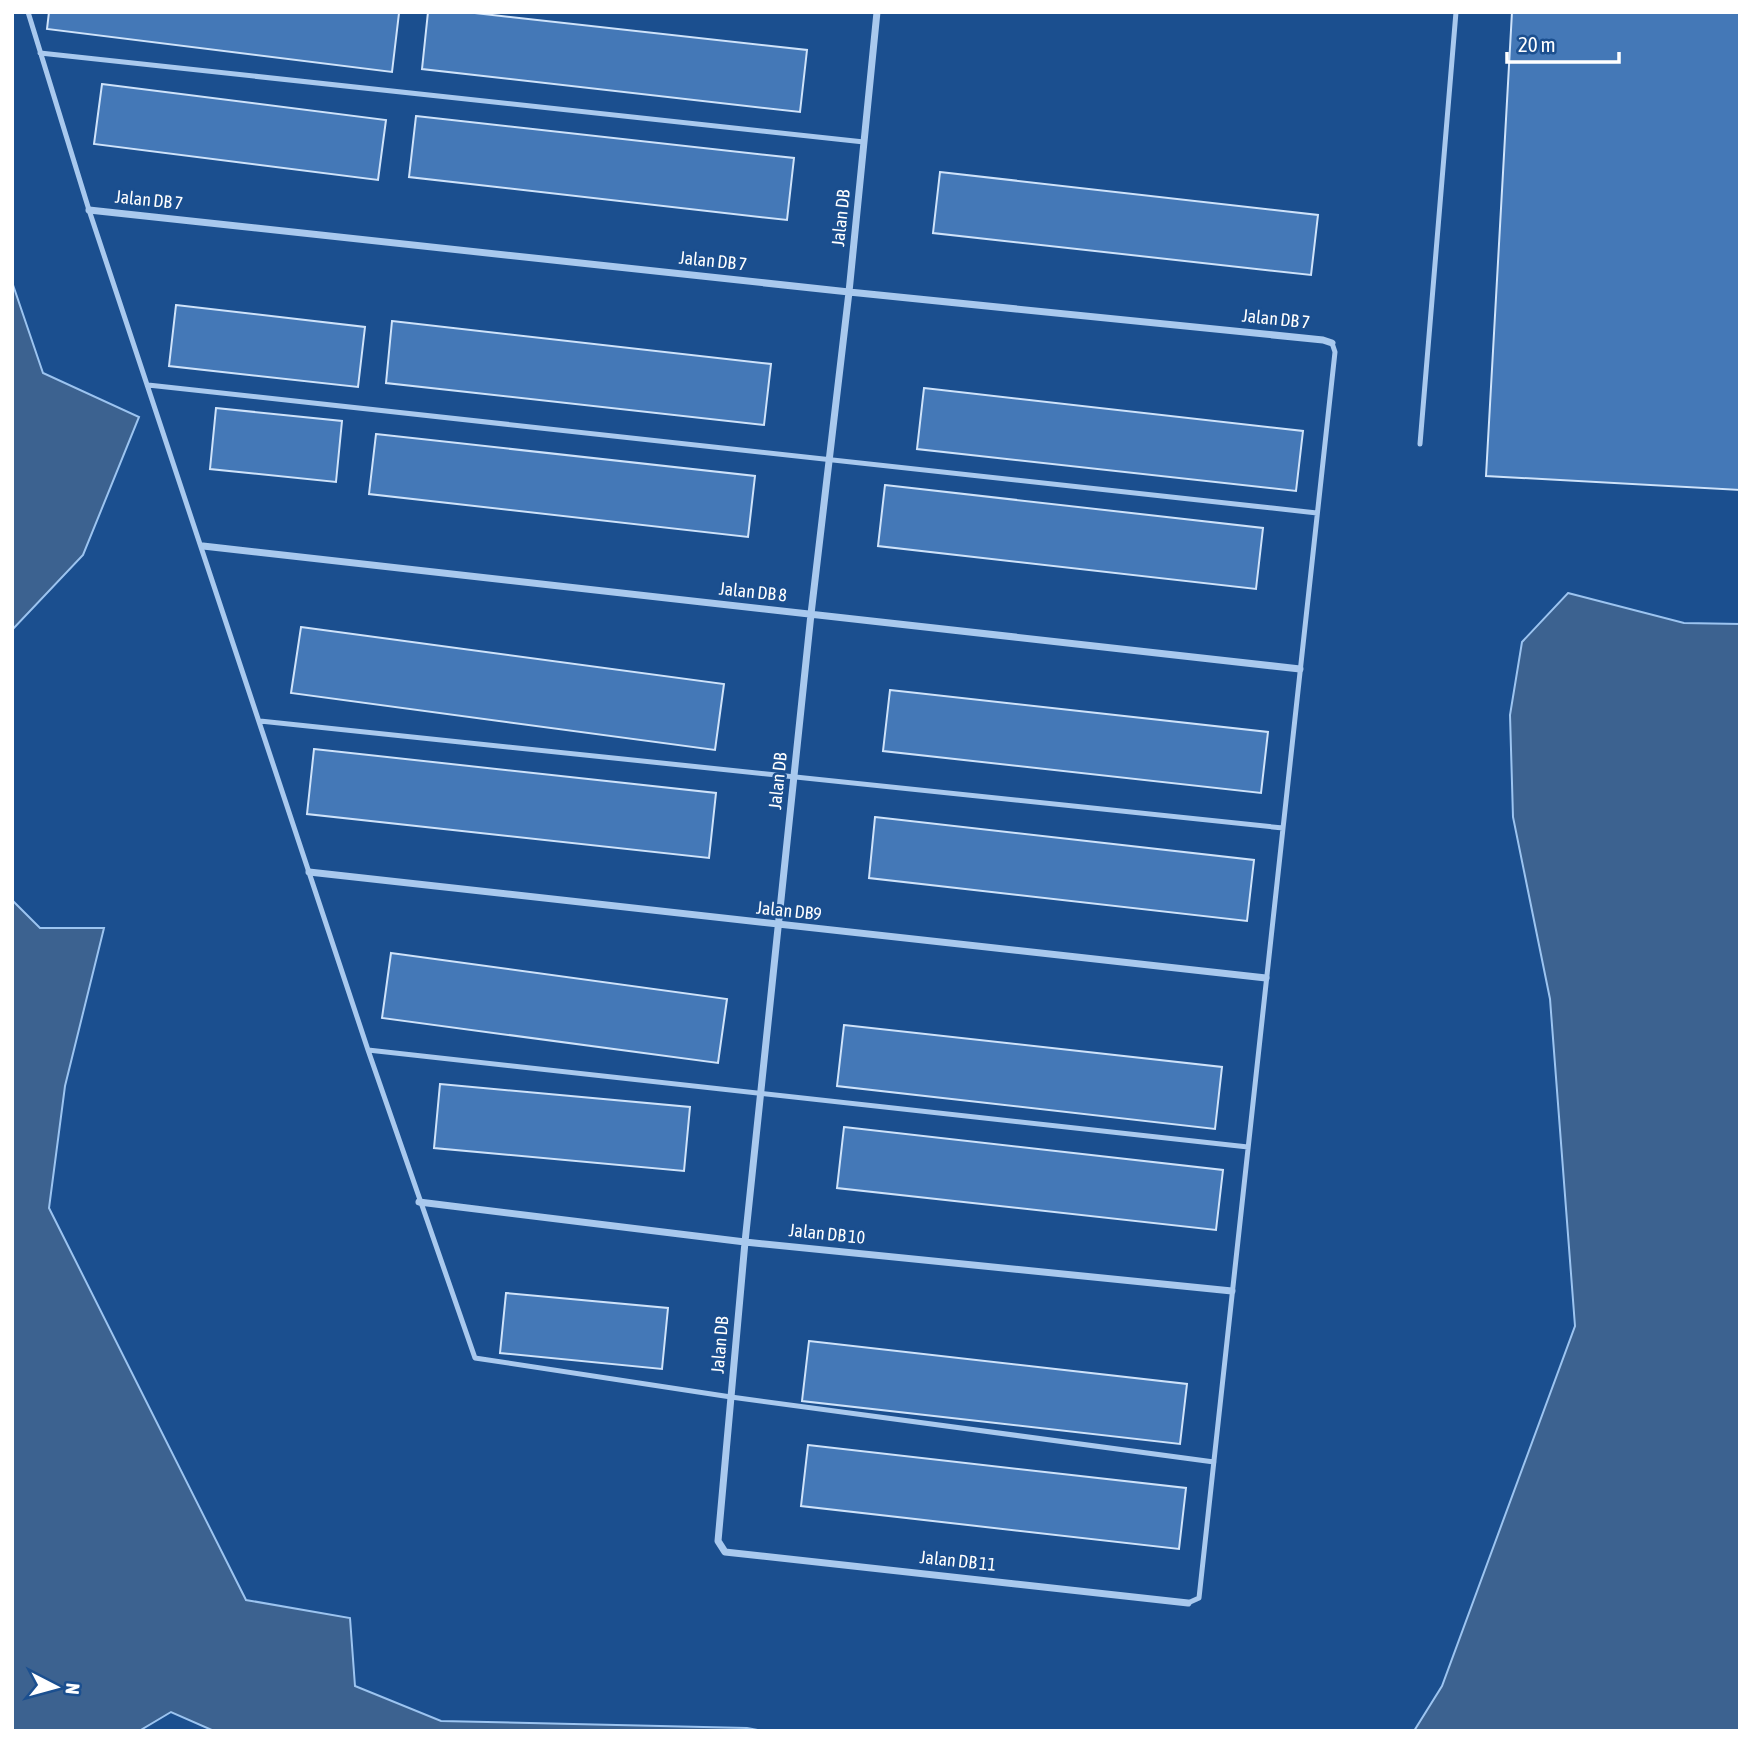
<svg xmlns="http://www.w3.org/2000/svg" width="1752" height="1743" font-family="'Asap Condensed',sans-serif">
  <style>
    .water { fill: #3c6290; stroke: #9cc4f0; stroke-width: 2 }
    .building { fill: #4478b7; stroke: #cfe3fa; stroke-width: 2 }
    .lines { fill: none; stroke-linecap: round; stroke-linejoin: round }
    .lane { stroke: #a9c9ee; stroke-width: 5 }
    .street { stroke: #a9c9ee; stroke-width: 7 }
    .labels { text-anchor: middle; stroke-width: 5; stroke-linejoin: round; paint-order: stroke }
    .street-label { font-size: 18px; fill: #fff; stroke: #1b4f8f }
  </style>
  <rect width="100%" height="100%" fill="#1b4f8f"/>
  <!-- water -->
  <path class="water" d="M12,282L43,373L139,417L83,555L12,630Z
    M1568,593L1684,623L1740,624V1731H1414L1442,1686L1575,1326L1550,999L1513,817L1510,715L1522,642Z
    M12,900L40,928H104L65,1086L49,1208L246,1600L350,1618L355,1686L441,1721L747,1728L763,1731H214L171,1712L139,1731H12Z"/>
  <!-- building -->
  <path class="building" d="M49,12H392L399,13L392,72L47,29Z
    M428,12H466L807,50L800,112L422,69Z
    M1512,12H1740V490L1486,476Z
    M102,84L386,120L378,180L94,144Z
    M416,116L794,158L787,220L409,177Z
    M940,172L1318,215L1311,275L933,233Z
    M176,305L365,327L358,387L169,366Z
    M392,321L771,364L764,425L386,383Z
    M924,388L1303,431L1296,491L917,449Z
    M216,408L342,421L336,482L210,469Z
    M376,434L755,476L748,537L369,494Z
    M885,485L1263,528L1256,589L878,546Z
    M301,627L724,684L715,750L291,693Z
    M890,690L1268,732L1261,793L883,751Z
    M314,749L716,793L709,858L307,814Z
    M875,817L1254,860L1247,921L869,878Z
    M391,953L727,999L718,1063L382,1018Z
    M844,1025L1222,1067L1215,1129L837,1086Z
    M440,1084L690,1107L684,1171L434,1148Z
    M844,1127L1223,1170L1216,1230L837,1188Z
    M506,1293L668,1308L662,1369L500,1353Z
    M809,1341L1187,1384L1180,1444L802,1401Z
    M808,1445L1186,1488L1179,1549L801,1506Z"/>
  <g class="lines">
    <!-- lane -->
    <path class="lane" d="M28,12L89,210L368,1050L475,1358L731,1397L1214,1462
      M40,53L864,142
      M148,385L1317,513
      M1420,444L1456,12
      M260,721L1283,828
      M368,1050L1248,1147
      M1188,1603L1199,1598L1335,352L1332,343"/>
    <!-- street -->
    <path class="street" d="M877,12L849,292L811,614L745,1242L718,1541L725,1552L1188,1603
      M89,210L849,292L1323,340L1332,343
      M203,546L1300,669
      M309,872L1266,978
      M419,1202L745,1242L1232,1291"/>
  </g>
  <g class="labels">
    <!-- street labels -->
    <g class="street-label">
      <text transform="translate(149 200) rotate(6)" y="6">Jalan DB 7</text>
      <text transform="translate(841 218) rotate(-84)" y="6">Jalan DB</text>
      <text transform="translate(713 261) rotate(6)" y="6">Jalan DB 7</text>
      <text transform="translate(1276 319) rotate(6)" y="6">Jalan DB 7</text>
      <text transform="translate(753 592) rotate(6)" y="6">Jalan DB 8</text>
      <text transform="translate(778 781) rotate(-84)" y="6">Jalan DB</text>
      <text transform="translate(789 911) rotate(6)" y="6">Jalan DB9</text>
      <text transform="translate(827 1234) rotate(6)" y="6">Jalan DB 10</text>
      <text transform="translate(720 1345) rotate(-85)" y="6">Jalan DB</text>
      <text transform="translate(958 1561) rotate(6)" y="6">Jalan DB 11</text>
    </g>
  </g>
  <!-- border -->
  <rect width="1752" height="1743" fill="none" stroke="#ffffff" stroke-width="28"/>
  <!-- north arrow -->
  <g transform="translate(56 1687) rotate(96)" stroke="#1b4f8f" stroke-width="5" paint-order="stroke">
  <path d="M0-5L12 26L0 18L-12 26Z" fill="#ffffff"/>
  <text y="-10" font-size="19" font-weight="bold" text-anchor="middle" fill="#ffffff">N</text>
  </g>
  <!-- scale -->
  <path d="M1507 52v10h112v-10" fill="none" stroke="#ffffff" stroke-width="3.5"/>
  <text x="1518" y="52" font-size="21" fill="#ffffff" stroke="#1b4f8f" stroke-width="5" paint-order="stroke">20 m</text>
</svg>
